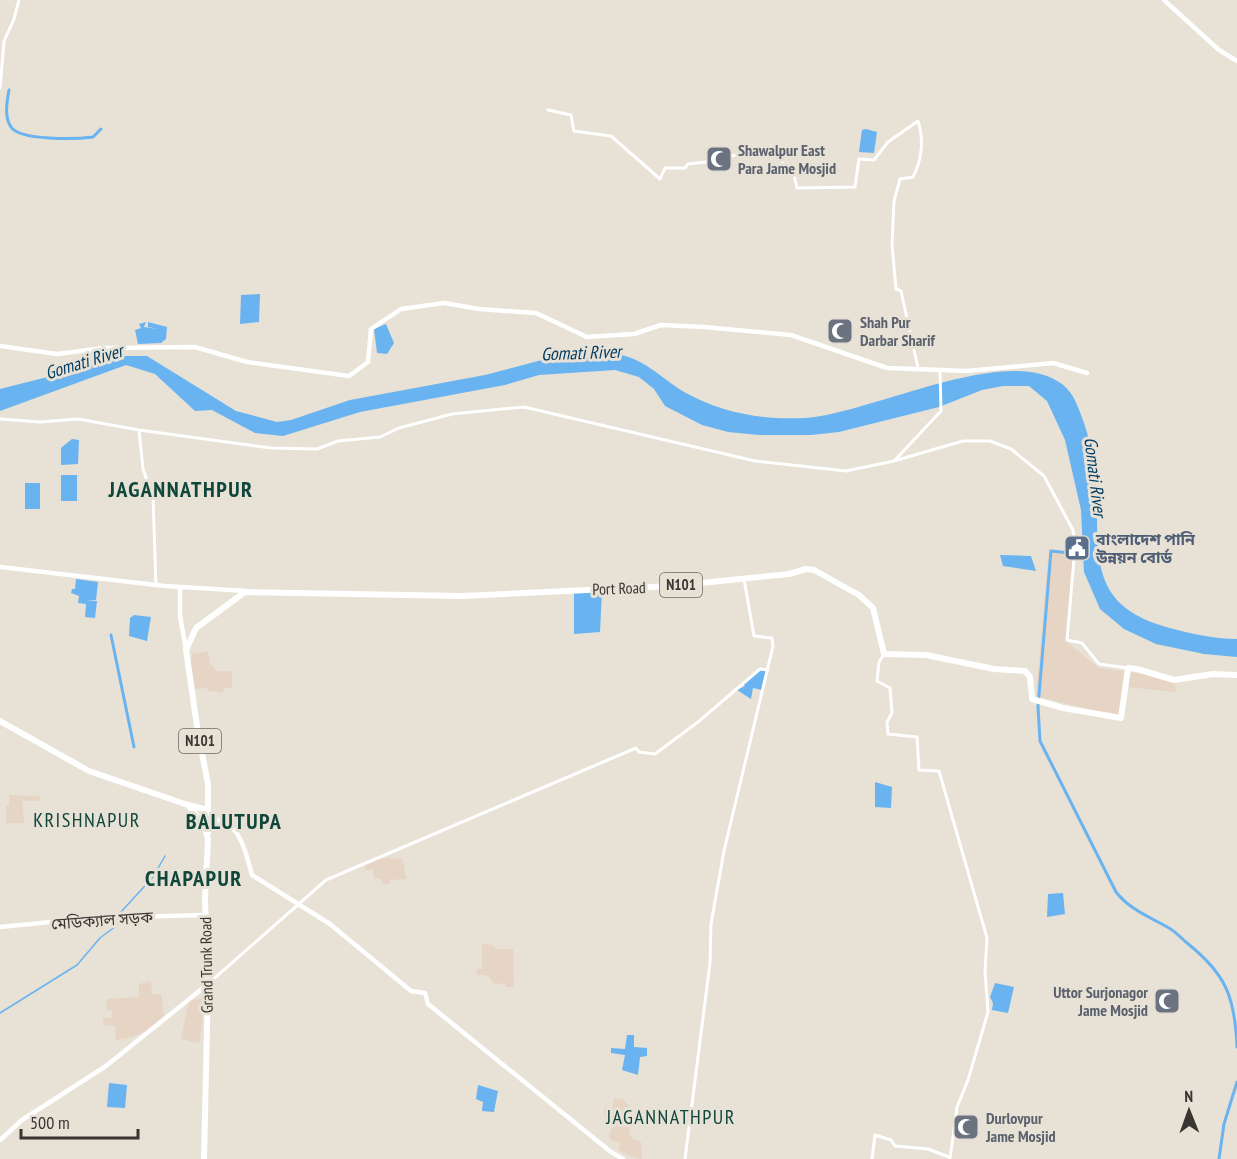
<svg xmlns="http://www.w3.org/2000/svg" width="1237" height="1159" font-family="'PT Sans Narrow','Noto Sans Bengali',sans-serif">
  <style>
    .industrial { fill: #e6d5c4 }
    .water { fill: #6ab3f1 }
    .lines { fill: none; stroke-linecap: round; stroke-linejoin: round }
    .stream { stroke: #6ab3f1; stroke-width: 1.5 }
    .canal { stroke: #6ab3f1; stroke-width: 3 }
    .minor { stroke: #fff; stroke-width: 3 }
    .major { stroke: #fff; stroke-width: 4.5 }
    .highway { stroke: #fff; stroke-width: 6 }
    .labels { text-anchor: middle; stroke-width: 6; stroke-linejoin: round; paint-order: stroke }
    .shield { fill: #e7e1d6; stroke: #6d6963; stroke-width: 1.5 }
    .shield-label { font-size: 15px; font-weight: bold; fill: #393632 }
    .worship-label { font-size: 16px; font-weight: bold; fill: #5b616d; stroke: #e7e1d6; text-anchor: start }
    .service-label { font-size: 16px; font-weight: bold; fill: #4e5e75; stroke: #e7e1d6; text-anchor: start }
    .street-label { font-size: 16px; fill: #393632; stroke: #e7e1d6 }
    .water-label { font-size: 18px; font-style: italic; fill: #023d64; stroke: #e7e1d6 }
    .quarter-label { font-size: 20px; letter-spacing: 1.5px; fill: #10473b; stroke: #e7e1d6 }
    .district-label { font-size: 22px; font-weight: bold; letter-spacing: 1.5px; fill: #10473b; stroke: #e7e1d6 }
  </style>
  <rect width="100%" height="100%" fill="#e7e1d6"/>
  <!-- industrial -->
  <path class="industrial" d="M1049,549L1074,553L1068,643L1099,668L1174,678L1176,692L1127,687L1119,717L1036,696Z
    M208,651L210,663L216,671H232V687L223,689V693L208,691L207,688L193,689L188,661L192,660V654Z
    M9,795L40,796L39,801H22L24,823H6V806L9,805Z
    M382,858L403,859L406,879L390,880L389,884H383L380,879H374L373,869L366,870L365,865Z
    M482,944L492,945L496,949H513L514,987H505V984L493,983L488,976L476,974L477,969H482Z
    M151,981L152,994H161L164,1016L152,1028L133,1037L116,1040L115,1026L103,1025V1018H111L112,1011L106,1009L107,999L139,997V984Z
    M206,997L199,1043L181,1039L189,1001Z
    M614,1098L624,1100L630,1106L629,1114L633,1119L629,1132L632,1139L641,1142L642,1159L631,1157L618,1150L620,1143L612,1141L609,1137L613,1123L604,1117V1107H613Z"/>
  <!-- water -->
  <path class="water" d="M866,129L877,132L874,153L859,152L862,130Z
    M260,294L259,322L240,324L241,295Z
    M146,322L144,327L159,329L148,327V322L167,327L166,339L161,343L138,344L135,330L141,328L139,324Z
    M386,324L394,343L387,354L377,353L374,329Z
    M611,354C641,354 661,379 686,393C722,413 763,420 804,418C871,414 1007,342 1062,384C1074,393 1079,409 1084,423C1093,449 1097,479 1097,507C1097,569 1098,607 1166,627C1189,633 1212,639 1237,639V657L1204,654L1156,644L1124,629L1100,609L1084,572L1081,510L1065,440L1047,401L1029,386H1003L982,390L939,407L839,432L811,435H759L728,432L702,425L665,406L654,389L639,377L615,370L539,375L505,385L360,412L283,436L255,433L212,410L195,411L155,374L126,365L0,411V389L71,371L113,356H147L236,411L277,422L291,420L350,400L485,375L553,357L592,358Z
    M72,439L79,440L78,464L61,465V448Z
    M61,475H77V501H61Z
    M25,483H40V509H25Z
    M1000,555L1031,556L1036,571L1003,566Z
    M76,579L98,582L96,600H86L97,601L95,618L85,617L86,604L78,603L79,596L71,593L72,589H75Z
    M602,591L600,632L574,634V593Z
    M134,615L151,617L147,641L129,636L130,618Z
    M760,669L766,671L762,690L753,688L751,699L737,690L745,686L743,684Z
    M875,782L892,787L891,808L875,807Z
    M1063,893L1065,914L1047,917L1048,894Z
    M995,983L1014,987L1008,1013L992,1010L993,1003L990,997Z
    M627,1035H634V1047L647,1048V1056L640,1057L638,1075L622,1070L625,1055L611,1053V1048L625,1049Z
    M109,1083L127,1085L125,1108L107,1107Z
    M478,1085L498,1091L494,1112L482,1111L483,1102L476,1099Z"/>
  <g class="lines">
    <!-- stream -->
    <path class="stream" d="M0,1013L77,965L100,938L116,926L120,913L153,877L165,856"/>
    <!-- canal -->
    <path class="canal" d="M9,90C7,101 4,118 11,127C20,141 77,139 93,137L101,129
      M1070,553L1051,551L1038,707L1040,741L1116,892C1130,910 1150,917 1169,928C1176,932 1181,938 1187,943C1226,974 1235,997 1237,1047
      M111,635L134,747
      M1219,1159L1224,1124L1237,1082"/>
    <!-- minor -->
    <path class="minor" d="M0,88L4,41L14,19L19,0
      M548,110L571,115L574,131L611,136L660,179L665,168H685L688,164L715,161L718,157L739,155L746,149L772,146L774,156L782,160L783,167L793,171L797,188L855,187L859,159L874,160L888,142L918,121C924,139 922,160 913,177L900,179L894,201L892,244L896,289L901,291L918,368
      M0,419L40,422L78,419L139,430L143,469L153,497L156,585
      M139,430L271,448L317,449L338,441L380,437L399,428L452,414L524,407L755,461L846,471L894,461L963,441H990L1011,449L1044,476L1073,530L1075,547L1067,640L1082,643L1099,664L1127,668
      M895,460L941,411L940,371
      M884,654L879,662L877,681L890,688L892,713L887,722L888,734L917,737L919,770L939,771L987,938L985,971L988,1012L968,1080L957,1107L950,1159
      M209,983L326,880L636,748L639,752L655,754L698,722L760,669L768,670
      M685,1159L710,963L711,924L724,851L773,646L772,638L754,636L744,579
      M872,1159L875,1135L891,1140L895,1146L928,1149L949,1157"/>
    <!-- major -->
    <path class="major" d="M1164,0L1219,50L1237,61
      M0,346L57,354L103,348L195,347L247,362L349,376L368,362L371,329L401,309L444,303L479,309L536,313L587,337L634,334L661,325L704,327L791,335L887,368L967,371L1053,363L1087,373
      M0,567L165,586L247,591
      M180,587V616L186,650
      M208,818C240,820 245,849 252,875L330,924L411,991L425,993L428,1004L611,1152L623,1159
      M0,927L91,918L205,915
      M0,1140L22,1120L106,1066L208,984"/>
    <!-- highway -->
    <path class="highway" d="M0,721L89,771L188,805L203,823L208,839L205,900L208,984L204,1159
      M188,805L208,810
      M208,833V784L198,733L186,650L196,628L245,592L463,596L672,586L789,574L806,569L814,570L859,595L873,608L884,654L926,655L994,669L1025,671L1030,677L1032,699L1063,708L1121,718L1128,668L1137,669L1174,680L1213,674L1237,675"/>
  </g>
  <!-- icons -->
  <defs>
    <g id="mosque-square" transform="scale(1.35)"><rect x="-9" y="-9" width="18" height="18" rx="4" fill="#6b7280" stroke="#e7e1d6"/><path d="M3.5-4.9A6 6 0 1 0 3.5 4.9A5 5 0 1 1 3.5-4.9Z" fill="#fff"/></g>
    <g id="civic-square" transform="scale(1.35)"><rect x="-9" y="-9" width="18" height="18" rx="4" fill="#5c6f8a" stroke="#e7e1d6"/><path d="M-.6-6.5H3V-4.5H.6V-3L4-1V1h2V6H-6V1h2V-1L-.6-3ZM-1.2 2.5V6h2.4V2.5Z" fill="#fff"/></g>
  </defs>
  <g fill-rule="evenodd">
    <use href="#mosque-square" x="719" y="159"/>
    <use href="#mosque-square" x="840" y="331"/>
    <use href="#civic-square" x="1077" y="548"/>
    <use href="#mosque-square" x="1167" y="1001"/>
    <use href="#mosque-square" x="966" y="1127"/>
  </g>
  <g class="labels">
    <!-- shield labels -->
    <g class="shield">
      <rect x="660" y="573" width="42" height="24" rx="4.5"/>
      <rect x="179" y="729" width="42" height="24" rx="4.5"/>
    </g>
    <g class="shield-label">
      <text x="681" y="590">N101</text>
      <text x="200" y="746">N101</text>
    </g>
    <!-- worship labels -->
    <g class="worship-label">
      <text x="738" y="156">Shawalpur East<tspan x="738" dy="18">Para Jame Mosjid</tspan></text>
      <text x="860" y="328">Shah Pur<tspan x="860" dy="18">Darbar Sharif</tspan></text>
      <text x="1148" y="998" text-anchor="end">Uttor Surjonagor<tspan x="1148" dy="18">Jame Mosjid</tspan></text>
      <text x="986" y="1124">Durlovpur<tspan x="986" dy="18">Jame Mosjid</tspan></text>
    </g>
    <!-- service labels -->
    <g class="service-label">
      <text x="1096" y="545">বাংলাদেশ পানি<tspan x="1096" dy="18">উন্নয়ন বোর্ড</tspan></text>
    </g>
    <!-- street labels -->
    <g class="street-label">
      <text transform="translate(619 588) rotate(-2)" y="6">Port Road</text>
      <text transform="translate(102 920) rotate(-4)" y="6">মেডিক্যাল সড়ক</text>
      <text transform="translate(206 965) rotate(-91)" y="6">Grand Trunk Road</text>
    </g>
    <!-- water labels -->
    <g class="water-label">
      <text transform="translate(581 353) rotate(-2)" y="6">Gomati River</text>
      <text transform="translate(84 362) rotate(-17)" y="6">Gomati River</text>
      <text transform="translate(1095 477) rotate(83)" y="6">Gomati River</text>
    </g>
    <!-- quarter labels -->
    <g class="quarter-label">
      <text x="87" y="827">KRISHNAPUR</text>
      <text x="671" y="1124">JAGANNATHPUR</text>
    </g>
    <!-- district labels -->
    <g class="district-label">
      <text x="181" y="497">JAGANNATHPUR</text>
      <text x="234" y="829">BALUTUPA</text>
      <text x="194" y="886">CHAPAPUR</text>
    </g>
  </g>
  <!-- north arrow -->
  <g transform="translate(1189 1111) rotate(359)" stroke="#e7e1d6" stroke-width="4.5" paint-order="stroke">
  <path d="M0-4.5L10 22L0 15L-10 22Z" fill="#393632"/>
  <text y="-9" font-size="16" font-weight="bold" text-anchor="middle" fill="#393632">N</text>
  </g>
  <!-- scale -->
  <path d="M21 1129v9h117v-9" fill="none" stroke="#393632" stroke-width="3"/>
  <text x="30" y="1129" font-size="18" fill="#393632" stroke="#e7e1d6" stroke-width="4.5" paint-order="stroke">500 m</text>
</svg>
